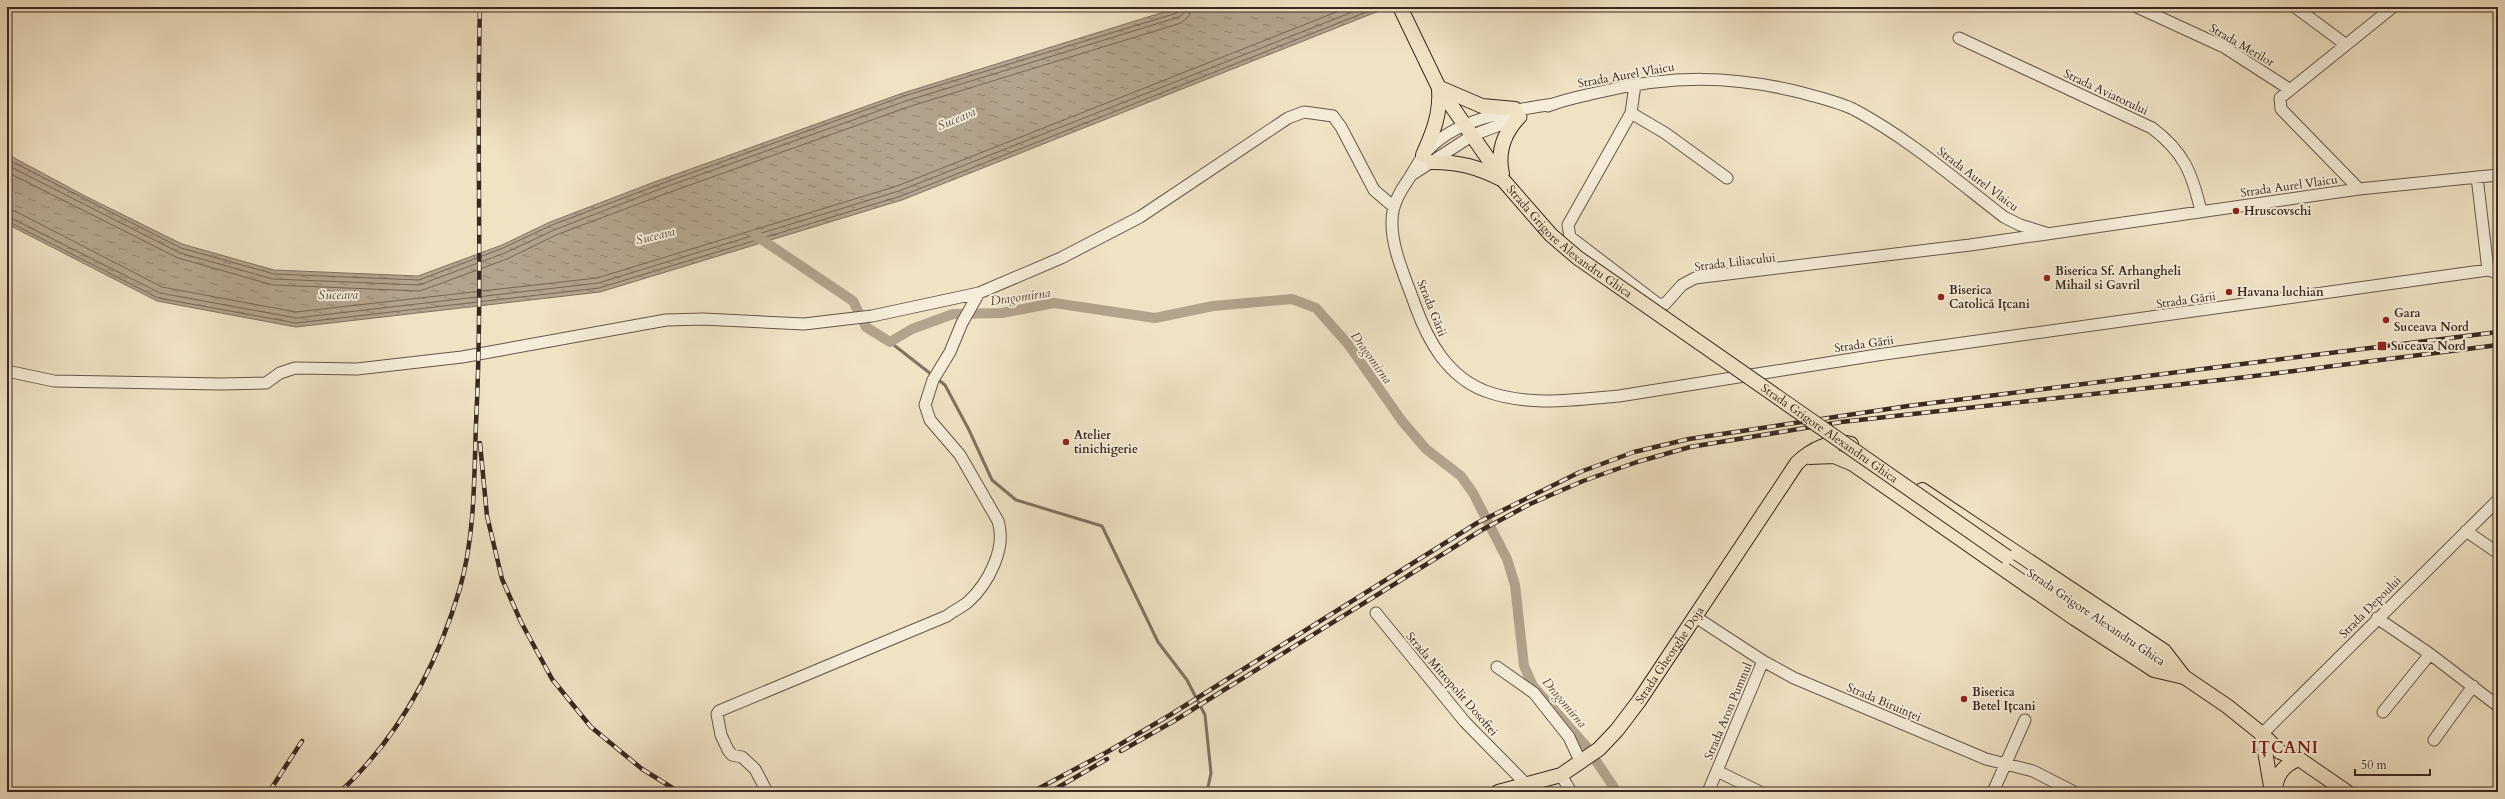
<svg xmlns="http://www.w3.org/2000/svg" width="2505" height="799" font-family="Cardo,serif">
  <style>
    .water { fill: url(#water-ripples); stroke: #827161 }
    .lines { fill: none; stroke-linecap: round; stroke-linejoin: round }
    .shore { stroke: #766556; stroke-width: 1 }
    .stream { stroke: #827161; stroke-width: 3 }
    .canal { stroke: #b2a38c; stroke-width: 10 }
    .minor-casing { stroke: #675649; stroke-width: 13 }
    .major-casing { stroke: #392720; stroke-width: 16 }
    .minor { stroke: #f5edd9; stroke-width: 11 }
    .major { stroke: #f0e3c4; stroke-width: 14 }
    .rail-casing { stroke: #392720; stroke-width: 4.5 }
    .rail { stroke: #f5edd9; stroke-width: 3; stroke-dasharray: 9; stroke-linecap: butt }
    .major-bridge-casing { stroke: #392720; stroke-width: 16; stroke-linecap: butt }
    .major-bridge { stroke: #f0e3c4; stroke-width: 14 }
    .poi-dot { fill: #8f2418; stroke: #f5edd9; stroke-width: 1.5 }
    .labels { text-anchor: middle; stroke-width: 4; stroke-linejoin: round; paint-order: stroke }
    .street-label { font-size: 12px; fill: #392720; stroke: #f5edd9 }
    .poi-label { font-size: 12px; font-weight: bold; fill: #392720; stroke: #f5edd9; text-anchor: start }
    .water-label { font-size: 13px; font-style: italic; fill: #5d4c40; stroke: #f5edd9 }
    .district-label { font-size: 16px; font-weight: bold; letter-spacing: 1px; fill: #7a1f14; stroke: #f5edd9 }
  </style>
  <defs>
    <pattern id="water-ripples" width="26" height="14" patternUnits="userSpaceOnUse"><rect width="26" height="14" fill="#b2a38c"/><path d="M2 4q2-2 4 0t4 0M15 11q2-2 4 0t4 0" fill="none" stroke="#928572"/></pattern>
  </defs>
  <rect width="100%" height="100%" fill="#f0e3c4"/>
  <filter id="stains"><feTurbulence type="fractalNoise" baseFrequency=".005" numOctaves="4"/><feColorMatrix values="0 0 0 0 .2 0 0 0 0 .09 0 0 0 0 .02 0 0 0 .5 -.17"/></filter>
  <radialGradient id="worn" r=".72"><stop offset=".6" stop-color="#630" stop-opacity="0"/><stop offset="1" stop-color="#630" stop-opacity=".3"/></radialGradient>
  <!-- water -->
  <path class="water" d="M1180,7H1389L902,200L600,292L296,327L157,301L7,224V154L85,196L182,244L274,270L418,276L502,245L550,222L657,181L903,93Z"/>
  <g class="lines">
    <!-- shore -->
    <path class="shore" d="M7,159L181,248L274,274L419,280L503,248L552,225L658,185L904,96L1177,13L1180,7
      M7,165L180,253L273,279L419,285L505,253L554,230L660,189L906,101L1179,17L1184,13L1185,7
      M7,172L178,258L273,285L420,291L507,259L556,235L662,195L908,107L1181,23L1189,16L1191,7
      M7,210L15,211L162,287L296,312L597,278L897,186L1349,7
      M7,216L160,293L296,318L598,283L899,191L1365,7
      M7,221L158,298L296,323L599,288L901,196L1379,7"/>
    <!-- stream -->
    <path class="stream" d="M890,342L945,385L969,430L992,480L1016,500L1102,526L1158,642L1187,680L1205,715L1211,773L1207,792"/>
    <!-- canal -->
    <path class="canal" d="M755,235L853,301L866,327L890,342L912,329L953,314L1002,313L1054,303L1155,318L1213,306L1292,299L1316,308L1348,344L1402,421L1426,449L1461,476L1473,493L1507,559L1515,585L1524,666L1533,686L1586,746L1617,792"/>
    <!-- minor casing -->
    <g class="minor-casing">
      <path id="minor" d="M2137,7L2224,47L2289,89
        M2295,7L2345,44
        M1959,38L2152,128C2184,152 2192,173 2201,211
        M1635,85L1631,113L1568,225L1570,237L1658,304H1665L1682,285L1695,278L1970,245L2359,189L2498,175
        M1554,104C1512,110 1450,119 1423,156C1418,163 1414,170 1410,177C1401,190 1392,204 1392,221C1391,248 1406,279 1415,305C1428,341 1447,376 1485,391C1529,407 1573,400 1619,396L1877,355L2488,270L2498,273
        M1548,106C1565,99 1583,96 1600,92C1671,75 1732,75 1803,93C1820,98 1839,102 1855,110C1909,139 1956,180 2004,217L2020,225L2046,233
        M1631,113L1665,133L1727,178
        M1413,174L1473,135L1521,117
        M2477,177L2488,270
        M2359,189L2281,109L2280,98L2393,7
        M7,371L54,381L221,384L266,383L280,373L295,368L357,369L462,357L666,320L703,319L804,324L872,316L979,293L1061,258L1140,217L1288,118L1304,112L1333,116L1341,127L1374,190L1394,207
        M2466,531L2498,553
        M1376,613L1465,722L1528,786
        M1694,616L1763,661L1794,678L1986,759L2033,771L2074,792
        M2377,618L2430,654L2498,706
        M1497,667L1534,693L1569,737L1581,763
        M2383,712L2430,654
        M2262,734L2498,500
        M2434,740L2473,686
        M1717,771L1760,792
        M1561,775L1571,792
        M767,792L755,769L742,757L732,755L728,750L721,735L717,714L719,711L947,616C953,611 962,607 968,602C988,584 1007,548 998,521L960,455L930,420L925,405L933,380L950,352L962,323L979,293
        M1708,792L1763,661
        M1993,792L2025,720"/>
    </g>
    <!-- major casing -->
    <g class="major-casing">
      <g id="major">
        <path d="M1400,7L1439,88L1503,180"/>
        <path d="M1440,88L1482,106L1515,109"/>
        <path d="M1423,155C1433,133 1441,113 1439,88"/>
        <path d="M1432,162C1459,162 1479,167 1503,180"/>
        <path d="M1502,174C1497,152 1504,133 1519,117"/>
        <path d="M1810,457L1834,456L1853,464L2074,618L2154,670L2184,677"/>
        <path d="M1922,490L2164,651L2184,677"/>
        <path d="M2056,590L2227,706L2262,734L2280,752L2299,759L2347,792"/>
        <path d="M2262,734L2272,792"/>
        <path d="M2275,791C2276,775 2283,765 2299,759"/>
        <path id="s1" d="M1498,792L1561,775L1599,749L1617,730L1639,701L1797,463C1811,450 1831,439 1851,444"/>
      </g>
    </g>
    <!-- minor -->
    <use href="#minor" class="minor"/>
    <!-- major -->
    <use href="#major" class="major"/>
    <!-- rail casing -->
    <g class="rail-casing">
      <path id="rail" d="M480,443L487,516L502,579L521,622L552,679L591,727L642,769L679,792
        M1121,751L1174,721L1480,531L1530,504L1583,481L1637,462L1690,447L1841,422L2238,378L2498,345
        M269,792L302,741
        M340,792C400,736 437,666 460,588C475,535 474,479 476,424C483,285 476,146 480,7
        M1032,792L1107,752L1170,715L1477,523L1580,472L1634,452L1689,439L1908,406L2498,332
        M1050,792L1107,759"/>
    </g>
    <!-- rail -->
    <use href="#rail" class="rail"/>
    <!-- major-bridge casing -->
    <g class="major-bridge-casing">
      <g id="major-bridge">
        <path id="s2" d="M1503,180L1551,235L1578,258L2007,557"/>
      </g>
    </g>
    <!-- major-bridge -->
    <use href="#major-bridge" class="major-bridge"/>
  </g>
  <!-- markers -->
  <g class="poi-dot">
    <circle cx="2236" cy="211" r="4"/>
    <circle cx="2047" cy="278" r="4"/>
    <circle cx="2229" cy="292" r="4"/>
    <circle cx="1941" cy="297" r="4"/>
    <circle cx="2386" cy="320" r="4"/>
    <rect x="2377" y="341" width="10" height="10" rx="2"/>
    <circle cx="1066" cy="442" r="4"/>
    <circle cx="1964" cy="699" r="4"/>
  </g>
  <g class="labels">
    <!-- street labels -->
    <g class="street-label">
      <text transform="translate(2242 45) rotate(30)" y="4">Strada Merilor</text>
      <text transform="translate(1626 75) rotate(-10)" y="4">Strada Aurel Vlaicu</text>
      <text transform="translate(2106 92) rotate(25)" y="4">Strada Aviatorului</text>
      <text transform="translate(1978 179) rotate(37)" y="4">Strada Aurel Vlaicu</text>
      <text transform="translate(2289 186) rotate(-8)" y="4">Strada Aurel Vlaicu</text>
      <text dy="4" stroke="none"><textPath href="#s2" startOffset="91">Strada Grigore Alexandru Ghica</textPath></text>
      <text transform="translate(1735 262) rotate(-7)" y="4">Strada Liliacului</text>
      <text transform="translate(2186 300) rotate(-8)" y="4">Strada Gării</text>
      <text transform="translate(1432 308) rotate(68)" y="4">Strada Gării</text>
      <text transform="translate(1864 344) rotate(-8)" y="4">Strada Gării</text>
      <text dy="4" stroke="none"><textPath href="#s2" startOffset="415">Strada Grigore Alexandru Ghica</textPath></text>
      <text transform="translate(2370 607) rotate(-45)" y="4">Strada Depoului</text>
      <text transform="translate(2096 617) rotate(34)" y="4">Strada Grigore Alexandru Ghica</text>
      <text dy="4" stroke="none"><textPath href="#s1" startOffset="229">Strada Gheorghe Doja</textPath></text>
      <text transform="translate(1452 684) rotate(49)" y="4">Strada Mitropolit Dosoftei</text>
      <text transform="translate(1884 702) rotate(23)" y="4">Strada Biruinței</text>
      <text transform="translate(1728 711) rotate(-67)" y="4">Strada Aron Pumnul</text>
    </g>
    <!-- poi labels -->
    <g class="poi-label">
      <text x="2244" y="215">Hruscovschi</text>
      <text x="2055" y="275">Biserica Sf. Arhangheli<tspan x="2055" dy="14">Mihail si Gavril</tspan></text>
      <text x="1949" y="294">Biserica<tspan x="1949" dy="14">Catolică Ițcani</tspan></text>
      <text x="2237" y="296">Havana luchian</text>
      <text x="2394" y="317">Gara<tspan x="2394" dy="14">Suceava Nord</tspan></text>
      <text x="2391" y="350">Suceava Nord</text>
      <text x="1074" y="439">Atelier<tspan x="1074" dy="14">tinichigerie</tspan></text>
      <text x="1972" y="696">Biserica<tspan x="1972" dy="14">Betel Iţcani</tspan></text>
    </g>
    <!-- water labels -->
    <g class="water-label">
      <text transform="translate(956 118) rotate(-23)" y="5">Suceava</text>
      <text transform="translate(655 235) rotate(-14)" y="5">Suceava</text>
      <text transform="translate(338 294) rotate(-1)" y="5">Suceava</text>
      <text transform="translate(1020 296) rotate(-8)" y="5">Dragomirna</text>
      <text transform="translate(1372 357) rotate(54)" y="5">Dragomirna</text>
      <text transform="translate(1565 702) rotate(50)" y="5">Dragomirna</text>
    </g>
    <!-- district labels -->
    <g class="district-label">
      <text x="2285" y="753">IȚCANI</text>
    </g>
  </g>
  <!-- margin -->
  <rect width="2505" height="799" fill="none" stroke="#f0e3c4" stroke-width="24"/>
  <rect x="8" y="8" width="2489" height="783" fill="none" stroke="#392720" stroke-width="2"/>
  <rect x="12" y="12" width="2481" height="775" fill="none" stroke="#392720"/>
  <!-- scale -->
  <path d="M2355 769v6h75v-6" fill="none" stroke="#392720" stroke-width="2"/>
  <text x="2361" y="769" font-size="12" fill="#392720" stroke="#f5edd9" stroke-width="3" paint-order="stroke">50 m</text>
  <rect width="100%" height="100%" filter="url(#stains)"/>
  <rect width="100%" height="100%" fill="url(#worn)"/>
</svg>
